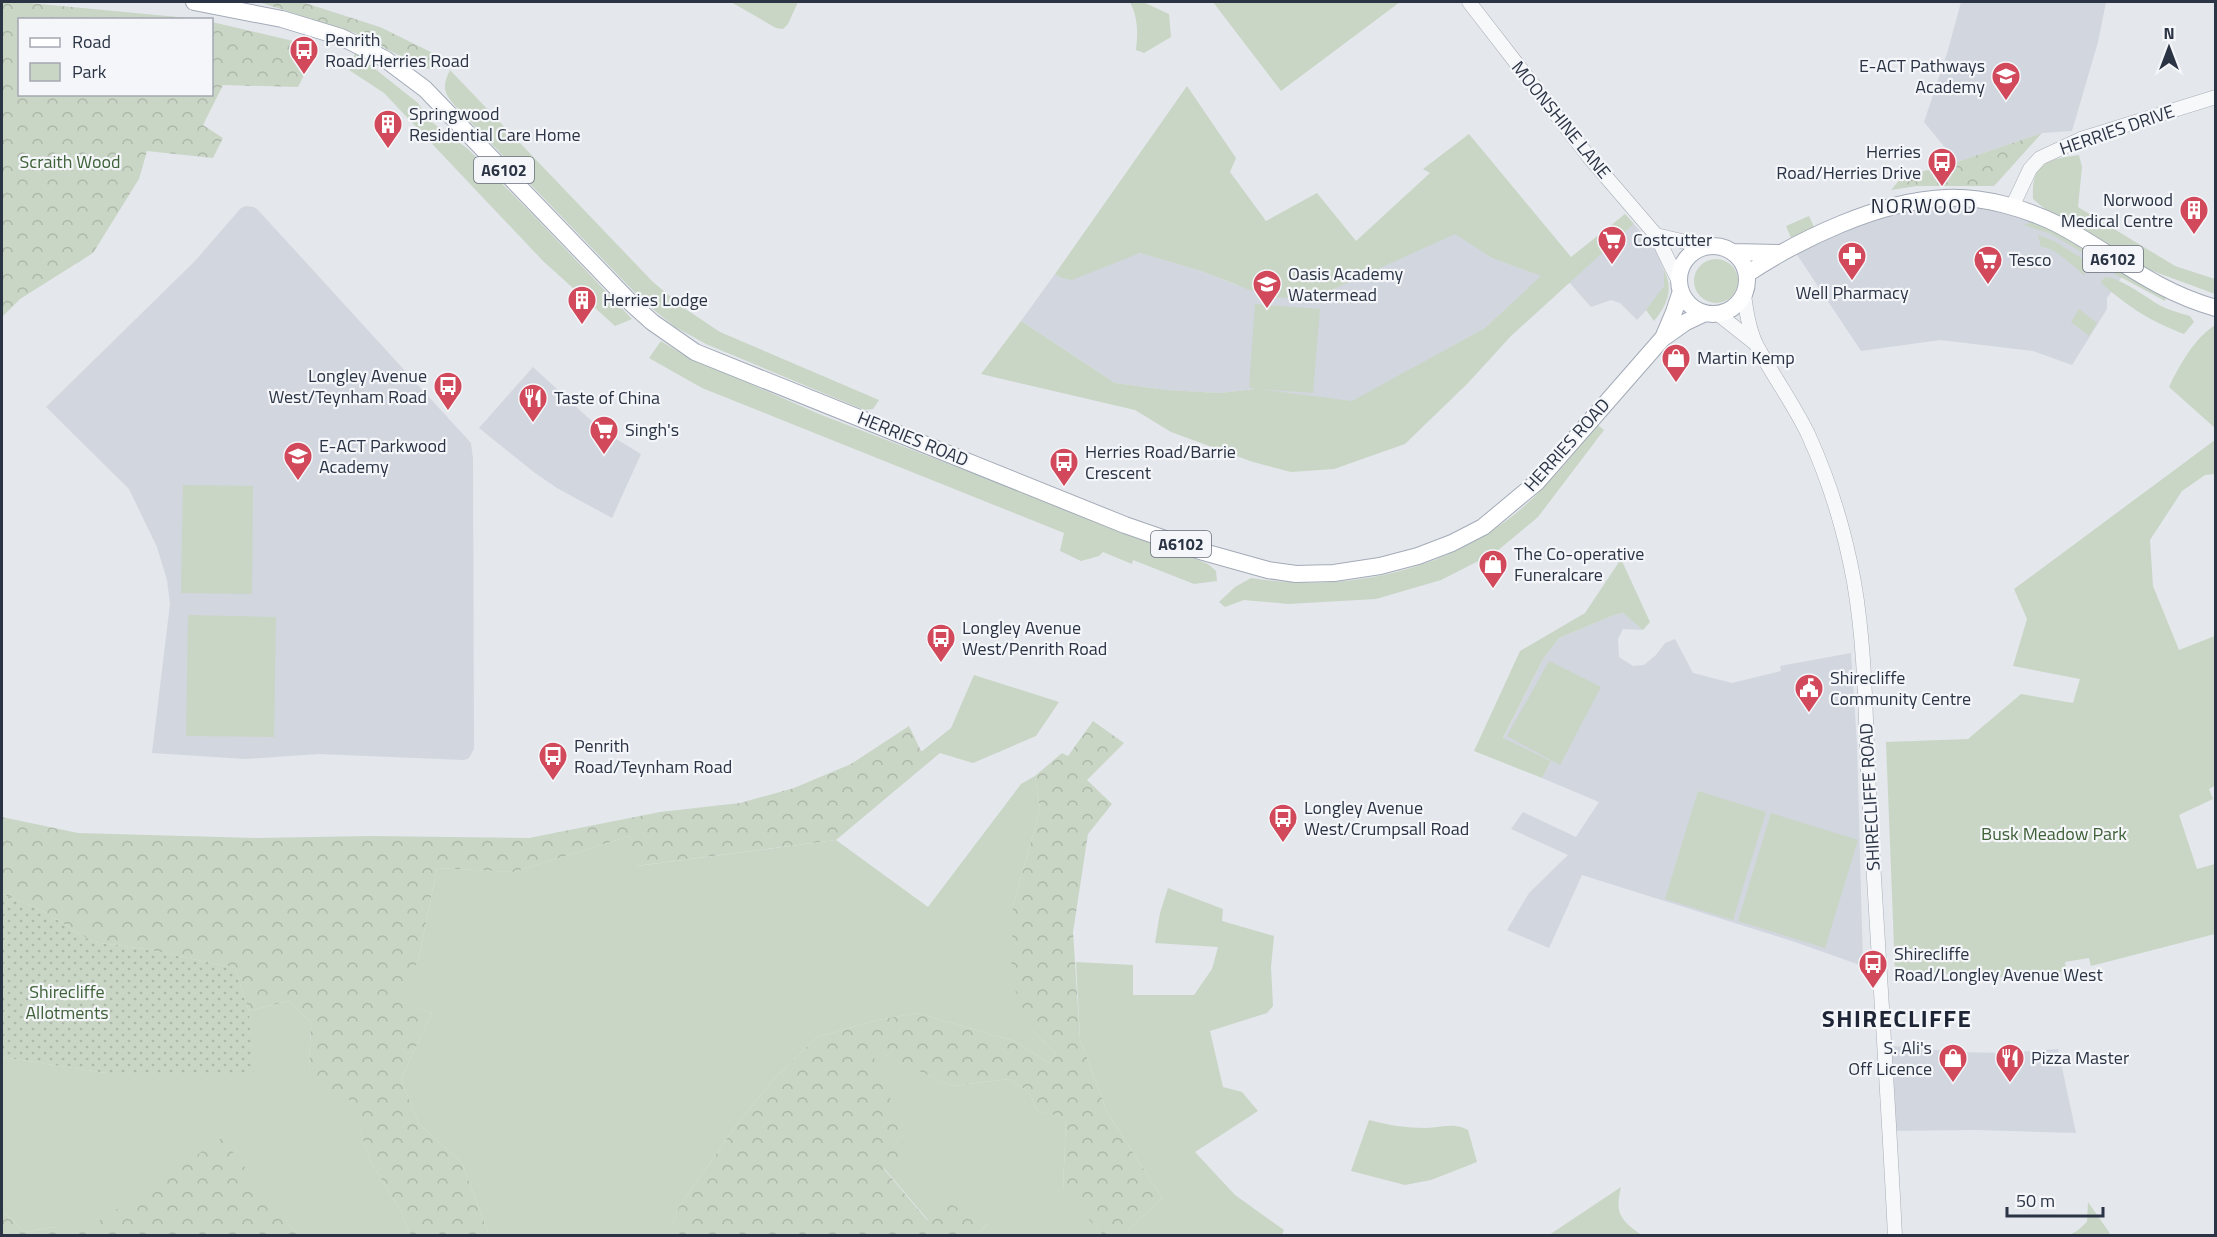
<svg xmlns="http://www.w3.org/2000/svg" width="2217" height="1237" font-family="'Titillium Web',sans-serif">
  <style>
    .built { fill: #d2d6de }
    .green { fill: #c9d6c5 }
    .forest { fill: url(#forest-crowns) }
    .garden { fill: url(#garden-dots) }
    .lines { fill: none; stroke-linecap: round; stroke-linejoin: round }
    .tertiary-casing { stroke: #a9aeb7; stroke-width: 15 }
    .primary-casing { stroke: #a3abb8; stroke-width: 18 }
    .tertiary { stroke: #f7f8fa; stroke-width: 14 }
    .primary { stroke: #fff; stroke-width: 16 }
    .labels { text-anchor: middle; stroke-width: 4.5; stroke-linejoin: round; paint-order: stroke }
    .shield { fill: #f4f6f9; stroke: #676e7b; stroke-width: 1.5 }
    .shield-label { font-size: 16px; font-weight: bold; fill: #2b3445 }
    .poi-label { font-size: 18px; fill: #2b3445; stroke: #f4f6f9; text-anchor: start }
    .street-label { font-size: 18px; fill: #2b3445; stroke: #f4f6f9 }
    .park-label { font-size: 18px; fill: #3f6138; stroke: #f4f6f9 }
    .neighbourhood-label { font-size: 20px; letter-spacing: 1.5px; fill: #1d2536; stroke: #f4f6f9 }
    .district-label { font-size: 24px; font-weight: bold; letter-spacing: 1.5px; fill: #1d2536; stroke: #f4f6f9 }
  </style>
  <defs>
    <pattern id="forest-crowns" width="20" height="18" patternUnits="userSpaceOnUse" patternTransform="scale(1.5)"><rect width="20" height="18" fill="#c9d6c5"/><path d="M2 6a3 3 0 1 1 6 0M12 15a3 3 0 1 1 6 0" fill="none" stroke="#adb8ab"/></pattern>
    <pattern id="garden-dots" width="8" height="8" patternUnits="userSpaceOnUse" patternTransform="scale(1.5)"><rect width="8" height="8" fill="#c9d6c5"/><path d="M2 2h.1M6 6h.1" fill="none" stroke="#adb8ab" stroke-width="1.8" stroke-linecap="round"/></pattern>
  </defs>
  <rect width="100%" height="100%" fill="#e4e7ec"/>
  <!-- built -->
  <path class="built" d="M1961,2H2106L2098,42L2072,131L2042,133L1957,162L1924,122L1948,50Z
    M1990,201L2128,268L2107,298V309L2072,365L2033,351L1940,340L1861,351L1792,247L1891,208Z
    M246,206L254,207L258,210L471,443L473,459L474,749L469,758L464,760L319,754L245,759L152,753L170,604L167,580L157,547L129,489L46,407L195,261L241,208Z
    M1634,224L1655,249L1664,270V286L1652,304L1637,320L1620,303L1611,300L1591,307L1569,282Z
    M1455,233L1492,258L1542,276L1485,328L1352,402L1255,389L1219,393L1167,390L1115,383L1021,321L1055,274L1062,278L1140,253L1201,271L1236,285L1294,298L1323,294Z
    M533,367L596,425L604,429L603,431L641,454L612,518L557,488L535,473L479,428Z
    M1624,613L1643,630L1623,629L1618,639L1619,657L1633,666L1644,665L1656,655L1665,643L1675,639L1693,673L1732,683L1781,671L1780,666L1851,653L1857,743L1863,966L1792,941L1582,875L1549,948L1507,930L1529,893L1568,855L1511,829L1523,812L1576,837L1599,802L1542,778L1551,761L1503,739L1543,659L1559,638L1614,615Z
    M1883,1045L1957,1052L2006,1053L2058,1049L2076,1133L1975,1130L1889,1131Z"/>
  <!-- green -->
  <path class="green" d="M731,2H798L788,24L783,29L776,28Z
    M1130,2H1143L1169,14L1171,37L1144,53L1136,50C1138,32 1138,18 1130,2Z
    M1213,2H1400L1281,91Z
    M355,53L418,103L429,120L468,149L534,216L632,319L615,326L543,261L384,93L349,70Z
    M450,70L653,282L684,308L720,332L879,400L873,409L864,410L706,344L675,327L644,302L457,108C444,93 441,88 450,70Z
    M1187,86L1236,158L1230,172L1266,221L1317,193L1356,241L1430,173L1423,169L1469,134L1571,257L1625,214L1634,224L1511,336L1468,383L1405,444L1334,469L1291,472L1253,462L1171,432L1135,410L981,374L1021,321L1115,383L1167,390L1219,393L1255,389L1249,387L1255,304L1320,309L1313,393L1258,389L1352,401L1485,328L1541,276L1492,258L1455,234L1323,294L1294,298L1268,297L1201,271L1140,253L1072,280L1062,278L1055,274Z
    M2079,155L2082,167L2078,207L2175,266L2215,279V294L2142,267L2046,210L2033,199C2031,162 2048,159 2079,155Z
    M1809,216L1814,227L1791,238L1786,226Z
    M2035,221L2096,255L2097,261L2051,234L2024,225Z
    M2038,235L2054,241L2083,259L2085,276C2075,268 2053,245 2041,247Z
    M1694 281a22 22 0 1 1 44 0a22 22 0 1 1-44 0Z
    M2111,268H2117L2166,297L2165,301L2115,274Z
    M1664,270C1674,290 1667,305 1654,321L1646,310L1664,286Z
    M2105,277C2119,277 2146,297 2159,305C2169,310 2179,313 2190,316L2194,322L2184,334C2148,320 2132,309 2103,285L2101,282Z
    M2079,309L2097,323L2089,336L2071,322Z
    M2215,325V428L2169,387C2180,364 2194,339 2215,325Z
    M661,341L682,354L819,414L1208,564L1216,571L1217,581L1194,584L1133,560L1132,564L1103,552L1099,556L1081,561L1060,551L1064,533L702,388L649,358Z
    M1598,425L1604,430L1538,517L1496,552L1441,580L1376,599L1288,604L1244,600L1225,607L1219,602L1235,587L1251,578C1337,592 1431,575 1503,523C1540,497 1568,460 1598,425Z
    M2215,440V474L2205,475L2182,491L2150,540L2153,586L2179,650L2215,636L2216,785L2209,789L2213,799L2179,815L2197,869L2215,864V934L2091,966L2089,958L2065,962L2066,971L2022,978L1895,972L1886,742L1968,739L2021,694L2073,703L2080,679L2013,666L2027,619L2014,589Z
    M183,485L253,486L252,594L181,593Z
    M1621,559L1650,622L1643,630L1623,613L1614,615L1559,638L1543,659L1503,738L1551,761L1542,778L1474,751L1520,651L1585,613Z
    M188,615L276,617L274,737L186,736Z
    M1549,661L1601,687L1560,765L1507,736Z
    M974,675L1059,702L1036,736L973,763L940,753L921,752L951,728Z
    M1035,776L1040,809L1013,906L1032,1030L1056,1054L1049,1063L1014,1041L917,1013L878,1020L817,1037L773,1080L735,1127L679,1207L669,1236L489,1235L462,1163L419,1124L401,1079L432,1013L401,1002L419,958L437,868L514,872L630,836L637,866L836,840L928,907L1021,784Z
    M1698,791L1766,812L1733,920L1665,899Z
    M1771,813L1858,840L1825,948L1738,921Z
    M1168,888L1223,909L1222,921L1274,936L1271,967L1273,1006L1267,1013L1210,1031L1223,1087L1242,1092L1258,1111L1195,1152L1235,1195L1284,1230L1282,1235H1123L1162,1198L1107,1112L1080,1039L1076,962L1133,965V995H1194L1212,969L1218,947L1155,943L1160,913Z
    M288,1001L311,1022L309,1070L346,1091L371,1162L402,1213L410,1235H298L222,1139L83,1233L52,1227L25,1232L2,1211V1057L106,1073L253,1072L249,1011Z
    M869,1047L951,1086L1010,1079L1030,1093L1037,1111L1066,1118L1063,1190L1103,1235H976L988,1224L928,1220L884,1168Z
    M1369,1120C1387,1125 1406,1128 1426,1128C1441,1128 1454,1122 1468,1130L1477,1162L1431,1180L1405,1185L1351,1171Z
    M1621,1187C1615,1212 1619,1219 1640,1234L1549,1235Z
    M2088,1202L2109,1232L2110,1235H2069L2077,1231L2087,1222Z"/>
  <!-- forest -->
  <path class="forest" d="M2,2H19L199,19L20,20V94H212V22L306,44L314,56L298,87L223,85L203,125L223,138L213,158L147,151L139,179L93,253L20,299L2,317Z
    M259,2H302L380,27L443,58L432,69L424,68L355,33Z
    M2042,133L1994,186H1917L1891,190L1902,177L1957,162Z
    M1093,721L1124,743L1087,780L1112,804L1088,834L1073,932L1080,1039L1107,1112L1162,1198L1123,1235H1103L1063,1191L1066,1118L1037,1111L1030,1093L1010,1079L951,1086L870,1048L889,1093L905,1151L884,1169L927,1220L944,1201L989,1223L976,1235H669L679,1207L735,1127L773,1080L817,1037L878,1020L917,1013L1014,1041L1049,1063L1056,1054L1032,1030L1011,980L1013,906L1040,809L1035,776L1062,753L1068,756Z
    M909,726L921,751L940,753L836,840L636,866L630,836L514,872L437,868L419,958L402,1002L432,1013L401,1079L419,1124L462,1163L489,1235H410L402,1213L371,1162L346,1092L324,1091L309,1070L311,1022L288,1001L249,1011L235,968L145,949L93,942L41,910L2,894V817L78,833L258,838L370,836L529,838L660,812L740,803L794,788L851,764Z
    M222,1138L298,1235H2V1211L25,1232L52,1227L83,1232Z"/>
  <!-- garden -->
  <path class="garden" d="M2,894L41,910L93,942L145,949L235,968L249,1011L254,1073H106L2,1057Z"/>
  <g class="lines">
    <!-- tertiary casing -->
    <g class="tertiary-casing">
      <path id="tertiary" d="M1469,2L1589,157L1656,235L1679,282
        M2012,207L2030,169L2040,158L2081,139L2216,97
        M1656,235L1707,247
        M1744,294C1746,311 1749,331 1757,346C1773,376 1793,403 1808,434C1829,480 1845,532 1854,582C1867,657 1865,734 1870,809C1878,951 1888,1093 1895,1236
        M1718,314L1756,344"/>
    </g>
    <!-- primary casing -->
    <g class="primary-casing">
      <path id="primary" d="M194,2L282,19L341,37L385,59L425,89L632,304L652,322L695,352L1125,525L1200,551L1268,570L1296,574L1334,573L1380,566L1418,556L1452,543L1483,527L1537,482L1662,339L1686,322L1705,313
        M1679 280a34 34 0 1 1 68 0a34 34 0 1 1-68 0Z
        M1732,252L1779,253
        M1747,274C1800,239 1879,201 1945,198C1983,196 2025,208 2059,225C2114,254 2152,290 2216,308
        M1663,338L1674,312L1681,291"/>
    </g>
    <!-- tertiary -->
    <use href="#tertiary" class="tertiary"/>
    <!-- primary -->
    <use href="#primary" class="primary"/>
  </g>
  <!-- icons -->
  <defs>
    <g id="bus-pin" transform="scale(1.5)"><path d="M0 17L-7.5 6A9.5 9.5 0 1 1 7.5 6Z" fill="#d1495b" stroke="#f4f6f9"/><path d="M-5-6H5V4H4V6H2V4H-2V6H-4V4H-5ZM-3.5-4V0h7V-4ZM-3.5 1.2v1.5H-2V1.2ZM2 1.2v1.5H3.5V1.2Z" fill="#fff"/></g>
    <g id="school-pin" transform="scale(1.5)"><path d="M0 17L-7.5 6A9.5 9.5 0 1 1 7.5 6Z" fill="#d1495b" stroke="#f4f6f9"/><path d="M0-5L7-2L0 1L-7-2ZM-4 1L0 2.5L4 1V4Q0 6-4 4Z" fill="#fff"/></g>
    <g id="building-pin" transform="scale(1.5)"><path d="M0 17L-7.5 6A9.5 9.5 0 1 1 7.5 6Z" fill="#d1495b" stroke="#f4f6f9"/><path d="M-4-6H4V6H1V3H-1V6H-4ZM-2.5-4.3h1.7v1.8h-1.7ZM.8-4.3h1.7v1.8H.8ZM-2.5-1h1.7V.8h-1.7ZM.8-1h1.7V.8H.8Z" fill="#fff"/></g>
    <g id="supermarket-pin" transform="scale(1.5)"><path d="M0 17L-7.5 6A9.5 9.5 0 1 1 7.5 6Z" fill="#d1495b" stroke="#f4f6f9"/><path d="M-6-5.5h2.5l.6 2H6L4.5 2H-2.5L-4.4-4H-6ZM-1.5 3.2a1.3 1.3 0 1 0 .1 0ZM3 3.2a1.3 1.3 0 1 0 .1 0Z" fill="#fff"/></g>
    <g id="pharmacy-pin" transform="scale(1.5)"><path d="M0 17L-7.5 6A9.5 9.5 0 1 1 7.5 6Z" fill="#d1495b" stroke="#f4f6f9"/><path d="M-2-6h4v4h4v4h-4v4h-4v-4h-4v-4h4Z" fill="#fff"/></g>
    <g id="shop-pin" transform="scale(1.5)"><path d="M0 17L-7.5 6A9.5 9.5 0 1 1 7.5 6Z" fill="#d1495b" stroke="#f4f6f9"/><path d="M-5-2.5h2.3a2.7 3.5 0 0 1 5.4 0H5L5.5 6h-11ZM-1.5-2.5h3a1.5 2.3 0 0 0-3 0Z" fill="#fff"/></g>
    <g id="restaurant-pin" transform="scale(1.5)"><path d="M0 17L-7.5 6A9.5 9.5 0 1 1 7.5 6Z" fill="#d1495b" stroke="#f4f6f9"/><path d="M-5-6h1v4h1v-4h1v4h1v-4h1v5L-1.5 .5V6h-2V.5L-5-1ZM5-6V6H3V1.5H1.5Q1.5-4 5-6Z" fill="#fff"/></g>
    <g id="civic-pin" transform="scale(1.5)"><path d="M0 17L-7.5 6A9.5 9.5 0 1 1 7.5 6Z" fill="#d1495b" stroke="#f4f6f9"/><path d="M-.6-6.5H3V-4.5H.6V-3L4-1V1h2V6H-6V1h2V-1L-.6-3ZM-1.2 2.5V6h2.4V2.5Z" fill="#fff"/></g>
  </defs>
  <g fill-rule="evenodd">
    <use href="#bus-pin" x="304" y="50"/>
    <use href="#school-pin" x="2006" y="76"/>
    <use href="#building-pin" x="388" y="124"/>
    <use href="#bus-pin" x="1942" y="162"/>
    <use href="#building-pin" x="2194" y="210"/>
    <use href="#supermarket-pin" x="1612" y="240"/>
    <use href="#pharmacy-pin" x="1852" y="256"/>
    <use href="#supermarket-pin" x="1988" y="260"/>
    <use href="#school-pin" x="1267" y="284"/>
    <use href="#building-pin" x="582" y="300"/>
    <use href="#shop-pin" x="1676" y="358"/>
    <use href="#bus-pin" x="448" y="386"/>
    <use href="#restaurant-pin" x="533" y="398"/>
    <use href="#supermarket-pin" x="604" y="430"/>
    <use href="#school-pin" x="298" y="456"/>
    <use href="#bus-pin" x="1064" y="462"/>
    <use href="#shop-pin" x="1493" y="564"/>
    <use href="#bus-pin" x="941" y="638"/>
    <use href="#civic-pin" x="1809" y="688"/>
    <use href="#bus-pin" x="553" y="756"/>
    <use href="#bus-pin" x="1283" y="818"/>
    <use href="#bus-pin" x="1873" y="964"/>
    <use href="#shop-pin" x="1953" y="1058"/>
    <use href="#restaurant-pin" x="2010" y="1058"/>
  </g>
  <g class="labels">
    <!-- shield labels -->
    <g class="shield">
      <rect x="474" y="157" width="60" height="26" rx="4.5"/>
      <rect x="2083" y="246" width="60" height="26" rx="4.5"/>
      <rect x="1151" y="531" width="60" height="26" rx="4.5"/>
    </g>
    <g class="shield-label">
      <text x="504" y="176">A6102</text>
      <text x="2113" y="265">A6102</text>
      <text x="1181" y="550">A6102</text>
    </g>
    <!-- poi labels -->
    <g class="poi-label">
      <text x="325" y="46">Penrith<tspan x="325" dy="21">Road/Herries Road</tspan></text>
      <text x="1985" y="72" text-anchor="end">E-ACT Pathways<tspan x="1985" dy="21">Academy</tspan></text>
      <text x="409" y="120">Springwood<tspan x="409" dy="21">Residential Care Home</tspan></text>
      <text x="1921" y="158" text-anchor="end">Herries<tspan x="1921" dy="21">Road/Herries Drive</tspan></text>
      <text x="2173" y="206" text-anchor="end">Norwood<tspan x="2173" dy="21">Medical Centre</tspan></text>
      <text x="1633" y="246">Costcutter</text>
      <text x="2009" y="266">Tesco</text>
      <text x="1288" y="280">Oasis Academy<tspan x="1288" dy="21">Watermead</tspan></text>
      <text x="1852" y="299" text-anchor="middle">Well Pharmacy</text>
      <text x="603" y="306">Herries Lodge</text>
      <text x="1697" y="364">Martin Kemp</text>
      <text x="427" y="382" text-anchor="end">Longley Avenue<tspan x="427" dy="21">West/Teynham Road</tspan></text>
      <text x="554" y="404">Taste of China</text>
      <text x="625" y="436">Singh's</text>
      <text x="319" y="452">E-ACT Parkwood<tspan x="319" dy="21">Academy</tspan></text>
      <text x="1085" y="458">Herries Road/Barrie<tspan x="1085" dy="21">Crescent</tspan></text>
      <text x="1514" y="560">The Co-operative<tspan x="1514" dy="21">Funeralcare</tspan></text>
      <text x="962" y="634">Longley Avenue<tspan x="962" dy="21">West/Penrith Road</tspan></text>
      <text x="1830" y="684">Shirecliffe<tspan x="1830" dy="21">Community Centre</tspan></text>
      <text x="574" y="752">Penrith<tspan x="574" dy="21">Road/Teynham Road</tspan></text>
      <text x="1304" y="814">Longley Avenue<tspan x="1304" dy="21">West/Crumpsall Road</tspan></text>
      <text x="1894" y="960">Shirecliffe<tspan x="1894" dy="21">Road/Longley Avenue West</tspan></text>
      <text x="1932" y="1054" text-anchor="end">S. Ali's<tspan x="1932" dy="21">Off Licence</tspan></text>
      <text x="2031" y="1064">Pizza Master</text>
    </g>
    <!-- street labels -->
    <g class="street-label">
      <text transform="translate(1561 120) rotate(51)" y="6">MOONSHINE LANE</text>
      <text transform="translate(2117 130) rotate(-19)" y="6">HERRIES DRIVE</text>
      <text transform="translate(913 439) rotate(22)" y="6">HERRIES ROAD</text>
      <text transform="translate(1567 445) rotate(-48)" y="6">HERRIES ROAD</text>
      <text transform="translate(1870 797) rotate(-93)" y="6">SHIRECLIFFE ROAD</text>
    </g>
    <!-- park labels -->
    <g class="park-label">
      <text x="70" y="168">Scraith Wood</text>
      <text x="2054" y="840">Busk Meadow Park</text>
      <text x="67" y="998">Shirecliffe<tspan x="67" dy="21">Allotments</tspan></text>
    </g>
    <!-- neighbourhood labels -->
    <g class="neighbourhood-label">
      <text x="1924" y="213">NORWOOD</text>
    </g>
    <!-- district labels -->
    <g class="district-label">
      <text x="1897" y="1027">SHIRECLIFFE</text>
    </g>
  </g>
  <!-- border -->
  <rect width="2217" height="1237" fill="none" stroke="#2b3445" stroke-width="6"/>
  <!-- legend -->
  <rect x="18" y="18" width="195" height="78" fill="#f4f6f9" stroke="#a4a8b1" stroke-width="1.5"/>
  <rect x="30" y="38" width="30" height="9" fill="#ffffff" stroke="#a4a8b1" stroke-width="1.5"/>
  <text x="72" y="48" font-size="18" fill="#2b3445">Road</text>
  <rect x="30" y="63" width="30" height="18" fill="#c9d6c5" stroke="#a4a8b1" stroke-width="1.5"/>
  <text x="72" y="78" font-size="18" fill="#2b3445">Park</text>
  <!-- north arrow -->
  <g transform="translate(2169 48)" stroke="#f4f6f9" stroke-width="4.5" paint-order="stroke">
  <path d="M0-4.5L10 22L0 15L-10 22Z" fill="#2b3445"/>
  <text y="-9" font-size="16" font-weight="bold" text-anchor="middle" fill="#2b3445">N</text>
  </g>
  <!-- scale -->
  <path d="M2007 1207v9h96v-9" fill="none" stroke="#2b3445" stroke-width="3"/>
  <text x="2016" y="1207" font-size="18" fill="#2b3445" stroke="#f4f6f9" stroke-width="4.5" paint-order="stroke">50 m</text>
</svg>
